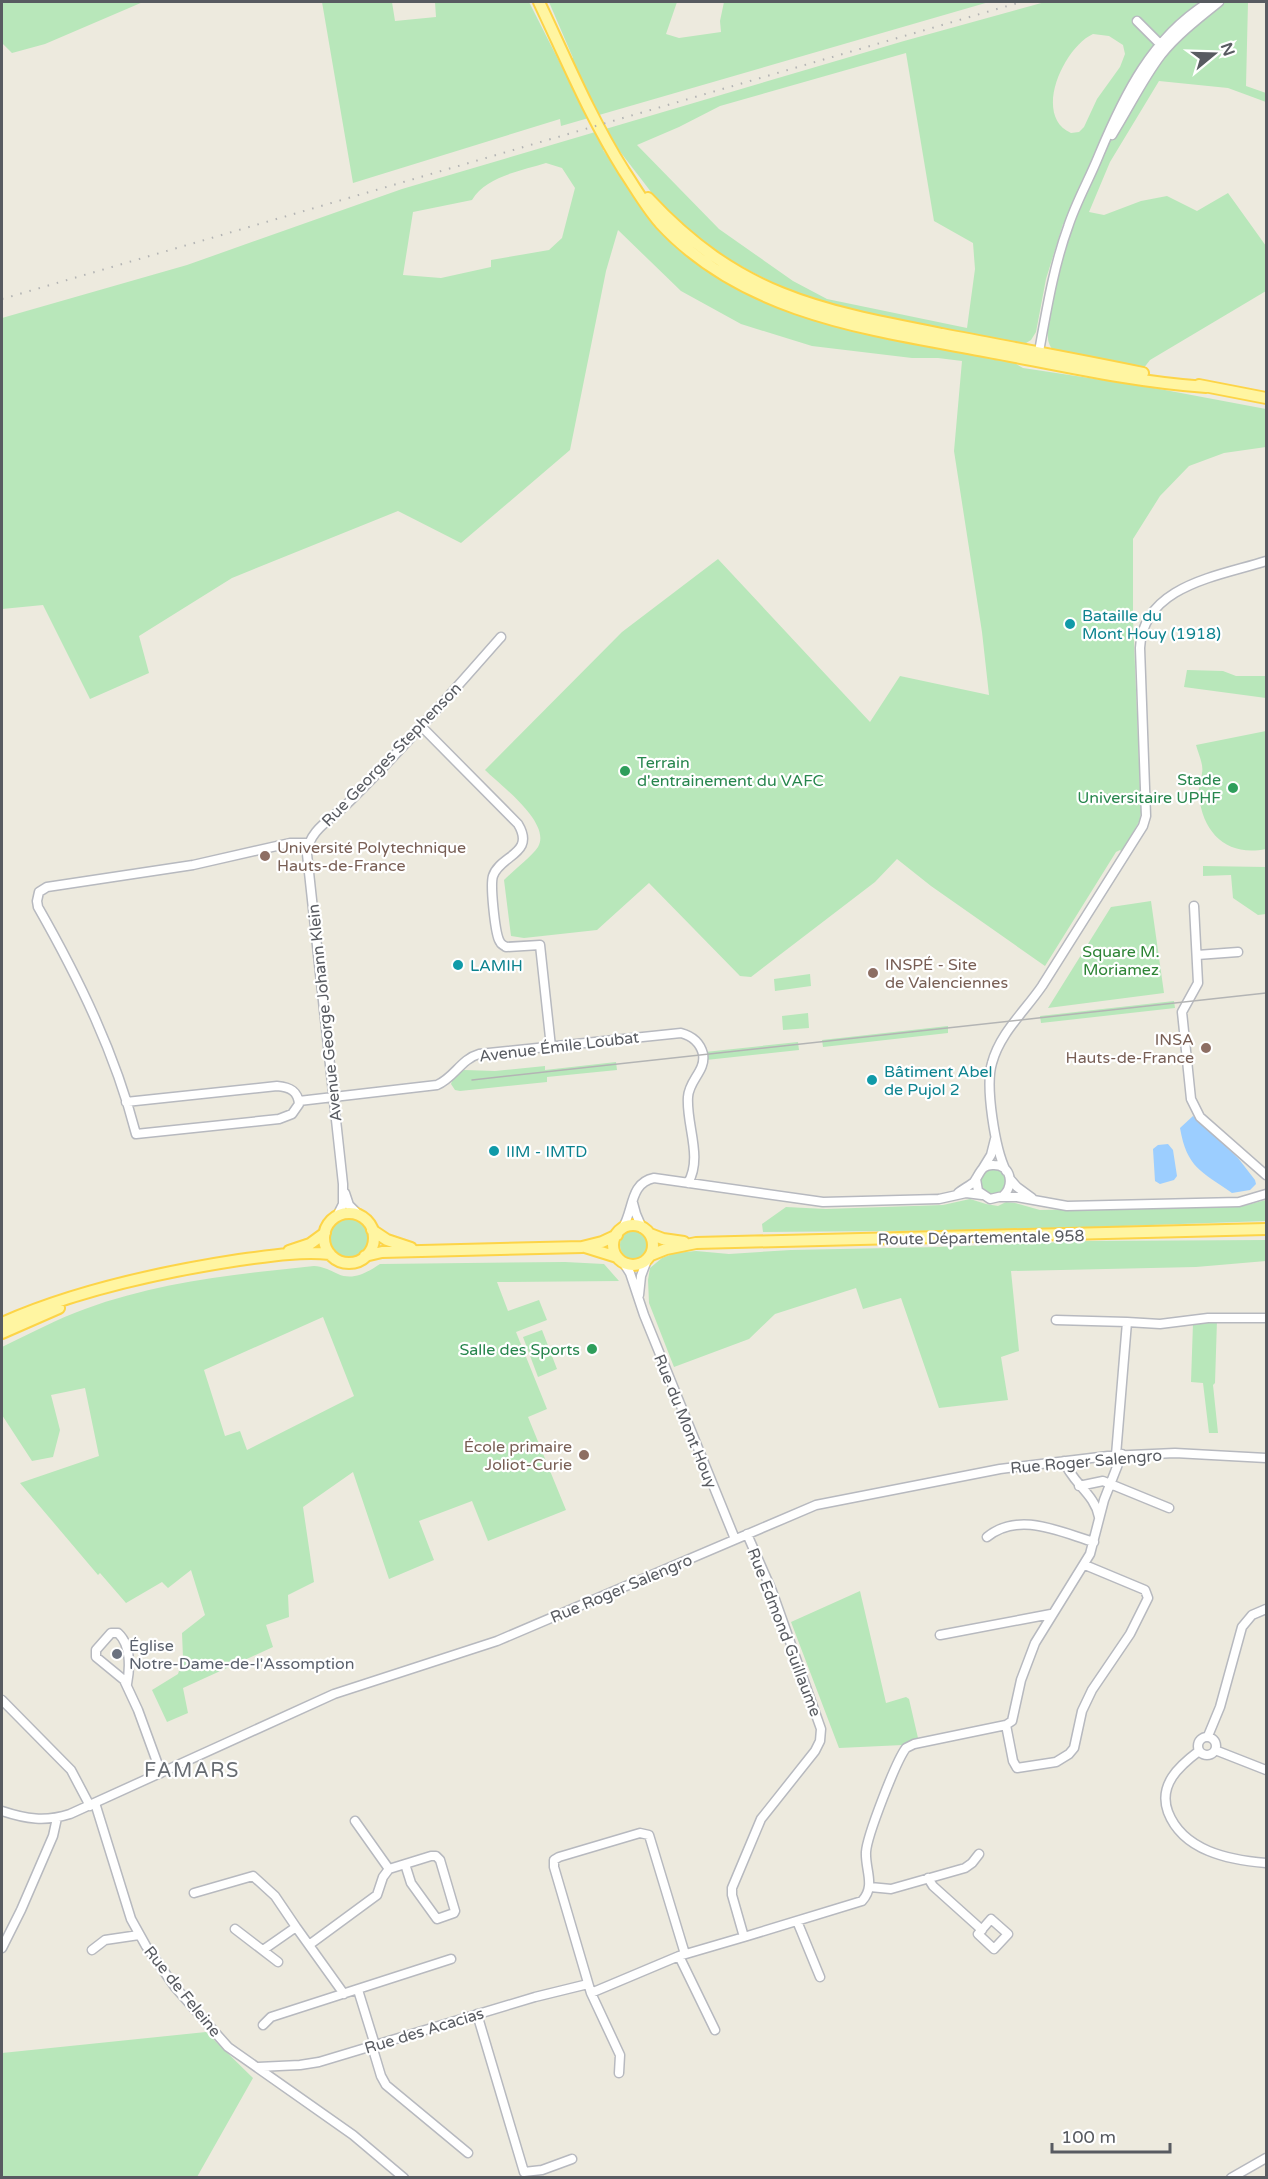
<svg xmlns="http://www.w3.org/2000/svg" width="1268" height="2179" font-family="'Varela Round',sans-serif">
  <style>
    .green { fill: #b8e7ba; fill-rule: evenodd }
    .water { fill: #9cceff }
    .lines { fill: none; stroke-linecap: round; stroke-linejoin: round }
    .minor-casing { stroke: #b7b9bf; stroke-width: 11 }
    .major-casing { stroke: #fdd447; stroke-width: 14 }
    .minor { stroke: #fff; stroke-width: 8 }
    .major { stroke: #fff5a1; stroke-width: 10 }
    .tram { stroke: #b3b4b4; stroke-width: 1.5 }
    .rail { stroke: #b3b4b4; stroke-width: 2; stroke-dasharray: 1.5 8; stroke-linecap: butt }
    .culture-dot { fill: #0f9aa8; stroke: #fff; stroke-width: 2 }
    .leisure-dot { fill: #2e9e5b; stroke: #fff; stroke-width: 2 }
    .education-dot { fill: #8d6e63; stroke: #fff; stroke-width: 2 }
    .worship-dot { fill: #6b7280; stroke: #fff; stroke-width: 2 }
    .labels { text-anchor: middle; stroke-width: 4.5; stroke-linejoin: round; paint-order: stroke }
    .culture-label { font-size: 16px; fill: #0d838f; stroke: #fff; text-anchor: start }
    .street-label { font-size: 16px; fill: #585b61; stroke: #fff }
    .leisure-label { font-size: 16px; fill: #27864d; stroke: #fff; text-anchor: end }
    .education-label { font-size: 16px; fill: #785e54; stroke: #fff; text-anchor: start }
    .park-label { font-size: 16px; fill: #2d8435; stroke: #fff }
    .worship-label { font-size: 16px; fill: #5b616d; stroke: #fff; text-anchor: start }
    .quarter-label { font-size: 20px; letter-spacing: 1.5px; fill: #686d73; stroke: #fff }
  </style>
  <rect width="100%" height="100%" fill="#edeade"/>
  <!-- green -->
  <path class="green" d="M2,2H143L45,44L12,53L2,43Z
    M322,2H392L395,21L436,17L435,2H529L561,65L573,58L549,2H677L666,34L679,38L721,32L720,21L724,2H989L561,126L560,119L353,183Z
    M1045,2H1248L1246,86L1266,93V102L1228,88L1159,81L1110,162L1089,212L1104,215L1141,201L1167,196L1197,211L1228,193L1266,246V291L1150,360L1143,369L1053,351C1051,347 1048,343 1048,338C1045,312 1064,257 1072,229L1063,224L1046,279L1036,332L1031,340L1021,346L823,304L775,284L711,250L658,201L615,145L603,150L642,207L727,281L775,307L812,320L854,331L1006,358L1023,368L1149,387L1266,409V447L1224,453L1189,466L1160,496L1133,539V618L1141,812L1140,820L1122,852L1120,850L1116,852L1045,966L931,886L897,859L875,882L751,977L740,976L649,883L597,930L524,938L511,936L504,880C513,871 531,857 538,847C552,823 500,785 485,770L622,632L718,559L870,722L900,676L989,695L982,632L954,451L962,361L938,358H912L812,346L741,324L681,291L618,230L606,271L570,450L461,543L398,511L232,578L139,636L149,673L90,699L43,605L2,609V318L187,265L402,189L904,41ZM1093,34L1109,36L1123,45L1125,54L1120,67L1097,99L1084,127L1079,132L1071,133C1032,116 1064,47 1093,34ZM906,53L934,221L973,243L975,269L967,328L827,299L793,281L719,229L637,145L679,127L720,106ZM546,163L562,168L575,188L562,238L549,250L491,260V267L441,278L403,275L413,212L472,200C486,176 521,171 546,163Z
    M1187,670L1223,671L1236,676H1266V698L1184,687Z
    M1266,731V849C1228,857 1203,834 1199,796C1198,784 1201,783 1202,773C1204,765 1198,753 1196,745Z
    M1203,866L1266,867V914L1258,915L1233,898L1231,875L1203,876Z
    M1151,901L1164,993L1048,1008L1111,907Z
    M810,974L811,986L775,991L774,979Z
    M1174,1001L1175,1008L1041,1023L1040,1016Z
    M808,1013L809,1028L783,1030L782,1016Z
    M948,1026V1033L823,1047L822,1040Z
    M798,1042L799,1050L706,1060L705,1052Z
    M616,1062L617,1070L547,1077V1082L460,1091L455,1090L451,1084L453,1078L464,1070L495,1071L545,1066V1070Z
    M980 1182a13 13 0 1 1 26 0a13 13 0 1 1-26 0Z
    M970,1199L986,1204L998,1206L1006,1202L1015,1203L1040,1210L1243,1206L1266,1200V1221L1007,1230L763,1232L762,1224L786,1207L826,1209L943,1205Z
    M330 1238a19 19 0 1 1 38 0a19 19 0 1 1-38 0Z
    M620 1245a14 14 0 1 1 28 0a14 14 0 1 1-28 0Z
    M1266,1240V1261L1196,1267L1011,1271L1019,1351L1001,1357L1008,1400L939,1408L901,1298L863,1309L856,1288L775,1314L749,1339L674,1367L649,1303L648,1280L650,1268L662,1258L675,1253L696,1251L729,1254L791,1250L939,1247L1087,1241Z
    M565,1262L604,1264L619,1281L497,1282L508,1311L539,1300L547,1320L516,1332L547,1409L528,1417L566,1510L488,1541L472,1501L419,1521L434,1560L389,1579L353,1472L303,1507L314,1582L288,1595L289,1617L266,1625L273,1647L183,1688L188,1713L167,1722L152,1690L178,1674L183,1658L182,1633L205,1615L191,1570L168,1588L162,1582L126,1603L100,1573L98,1575L20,1483L99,1456L85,1388L51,1395L60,1430L53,1457L32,1461L2,1415V1347C29,1334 57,1319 85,1309C158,1282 237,1274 314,1266C324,1267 330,1270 338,1274C353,1281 368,1272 380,1264ZM323,1317L354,1396L247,1450L240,1431L225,1436L204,1370Z
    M1217,1320L1215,1383L1213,1385L1218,1433H1209L1203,1383L1191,1382L1193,1323Z
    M542,1330L557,1369L538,1377L523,1337Z
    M860,1591L886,1703L906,1697L909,1699L918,1738L903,1745L839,1748L791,1622Z
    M206,2032L253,2078L197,2177H2V2053Z"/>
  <!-- water -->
  <path class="water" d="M1193,1116L1238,1158L1255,1180L1256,1184L1250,1190L1232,1193C1201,1171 1187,1168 1180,1128Z
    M1168,1144L1173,1150L1177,1176L1174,1180L1160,1184L1155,1181L1153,1149L1158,1145Z"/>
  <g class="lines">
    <!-- minor casing -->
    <g class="minor-casing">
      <path id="minor" d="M1137,21L1163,47
        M1112,135C1129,108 1142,80 1161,55C1177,35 1199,18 1219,2
        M1038,357C1046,314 1053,268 1068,227C1076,202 1089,180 1099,155C1124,95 1152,37 1209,2
        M422,727L518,824C536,854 500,855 493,876C490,885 495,931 499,940C501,945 502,944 506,947L540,945L551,1047
        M1194,906L1198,983L1182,1012L1191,1099L1200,1117L1266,1175
        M1197,955L1238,952
        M299,1101L437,1085C454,1078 461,1059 479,1054L681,1033C692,1036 700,1042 703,1054C706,1071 689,1080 688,1097C686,1125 703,1157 688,1183
        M126,1102L277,1086C290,1087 298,1091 299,1104L292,1114L279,1119L136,1134C115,1053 79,979 38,907L37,901L39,892L47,887L193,865L290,843H308
        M983,1168L991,1155L995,1139
        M1006,1171C995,1149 985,1086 992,1063C1000,1033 1025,1011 1042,986C1076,933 1109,879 1143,826L1146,816L1140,648C1143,585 1220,576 1266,561
        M1010,1179L1017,1187L1032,1198
        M345,1193L349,1205L359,1215
        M958,1193C963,1189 969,1186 974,1182C980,1174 981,1164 994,1165C1012,1165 1014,1186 1003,1196L990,1199L978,1191L976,1179
        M1001,1197H1017L1067,1206L1239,1202L1266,1194
        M633,1203L636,1214L642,1228
        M337,1216L343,1204V1184L307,854C308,831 330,820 345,806C400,752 450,695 501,637
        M622,1229C634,1211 629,1183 654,1178L823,1202L939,1199L966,1193L982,1195
        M623,1262L630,1273L644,1315L735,1539
        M639,1295L641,1276L647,1260
        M1056,1320L1127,1322
        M1116,1455L1127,1322L1160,1324L1208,1318H1266
        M1064,1461C1072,1483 1095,1494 1099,1517
        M1079,1486L1103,1481L1169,1508
        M747,1534L772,1591L821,1729L820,1741L815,1751L761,1819L732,1888V1895L744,1937L862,1901C876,1886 865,1870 866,1852C867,1836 896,1761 906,1748L914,1744L1006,1725L1012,1721L1021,1680L1035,1643L1090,1554L1104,1500L1122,1454
        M987,1537C1019,1511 1060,1532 1094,1542
        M940,1635L1051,1614
        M127,1684C130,1668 131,1645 118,1633H111L96,1650V1657L124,1680L138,1710L161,1773
        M2,1700L71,1770L90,1806
        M1006,1725L1013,1761L1017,1768L1056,1762L1069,1754L1074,1748L1082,1711L1092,1690L1130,1634L1148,1598L1145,1590L1085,1565
        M1208,1736L1220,1707L1242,1627L1252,1615L1266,1609
        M1198 1746a9 9 0 1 1 18 0a9 9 0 1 1-18 0Z
        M1215,1750L1266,1770
        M1199,1751C1179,1766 1158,1785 1168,1812C1183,1851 1229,1860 1266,1863
        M95,1803L131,1919L146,1946L175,1987L228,2047L353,2135L404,2178
        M2,1811C26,1819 45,1822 70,1814L334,1694L497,1641L816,1505L1000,1469L1108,1456L1175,1453L1266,1458
        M355,1821L389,1869
        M928,1878L933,1886L982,1930
        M870,1887L891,1889L965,1868L972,1863L979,1854
        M194,1893L253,1876L275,1896L296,1927L263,1950
        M991,1919L1008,1934L994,1949L978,1934Z
        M797,1921L820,1977
        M296,1927L344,1994
        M235,1929L278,1962
        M309,1945L377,1895L383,1877L389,1869L431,1856H436L440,1860L455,1911L454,1913L437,1919L411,1883L405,1864
        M2,1948L21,1910L53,1836L57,1818
        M92,1950L105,1940L139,1935
        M679,1956L715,2030
        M358,1990L375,2045
        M591,1993L679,1956L744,1937
        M477,2014L524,2172L542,2170L572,2159
        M263,2025L271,2017L451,1959
        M372,2046L381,2076L386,2085L468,2153
        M258,2067L300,2065L319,2062L535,1997L588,1984
        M619,2073L620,2055L591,1993L554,1867V1860L559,1857L640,1833L649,1835L685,1954
        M1231,2178L1266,2158"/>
    </g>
    <!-- major casing -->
    <g class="major-casing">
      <path id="major" d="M539,2C566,59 590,117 624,171C636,189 646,207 660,223C747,318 881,331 1000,354C1068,367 1136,382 1206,387
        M648,198C738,295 818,310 942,334C1009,347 1076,359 1143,373
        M1199,385L1266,398
        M324 1238a25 25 0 1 1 50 0a25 25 0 1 1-50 0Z
        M613 1245a20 20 0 1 1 40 0a20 20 0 1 1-40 0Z
        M372,1230L387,1240L411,1248
        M650,1234L663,1239L684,1242
        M585,1247L617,1257
        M289,1251L310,1244L325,1233
        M651,1255L666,1249L696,1243L1266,1229
        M365,1256L382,1252L582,1247L602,1242L617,1235
        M2,1323C74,1291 161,1272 239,1260C269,1256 300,1251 330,1254
        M2,1333L59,1308"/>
    </g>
    <!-- minor -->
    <use href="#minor" class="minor"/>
    <!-- major -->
    <use href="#major" class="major"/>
    <!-- tram -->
    <path class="tram" d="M472,1080L1266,993"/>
    <!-- rail -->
    <path class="rail" d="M2,299L1021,2"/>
  </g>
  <!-- markers -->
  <g class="culture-dot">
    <circle cx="1070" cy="624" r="6"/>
    <circle cx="458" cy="965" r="6"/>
    <circle cx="872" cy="1080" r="6"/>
    <circle cx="494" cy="1151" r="6"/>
  </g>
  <g class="leisure-dot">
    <circle cx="625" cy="771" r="6"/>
    <circle cx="1233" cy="788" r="6"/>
    <circle cx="592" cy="1349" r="6"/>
  </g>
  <g class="education-dot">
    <circle cx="265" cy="856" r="6"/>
    <circle cx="873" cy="973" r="6"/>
    <circle cx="1206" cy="1048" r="6"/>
    <circle cx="584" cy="1455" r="6"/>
  </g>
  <circle class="worship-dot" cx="117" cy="1654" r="6"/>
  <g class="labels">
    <!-- culture labels -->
    <g class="culture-label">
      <text x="1082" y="621">Bataille du<tspan x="1082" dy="18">Mont Houy (1918)</tspan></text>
      <text x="470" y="971">LAMIH</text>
      <text x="884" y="1077">Bâtiment Abel<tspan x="884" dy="18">de Pujol 2</tspan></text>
      <text x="506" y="1157">IIM - IMTD</text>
    </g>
    <!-- street labels -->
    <g class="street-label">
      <text transform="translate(391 754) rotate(-46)" y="6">Rue Georges Stephenson</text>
      <text transform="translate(324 1013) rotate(-96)" y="6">Avenue George Johann Klein</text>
      <text transform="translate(559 1046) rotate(-7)" y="6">Avenue Émile Loubat</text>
      <text transform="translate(981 1237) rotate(-1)" y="6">Route Départementale 958</text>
      <text transform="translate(686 1421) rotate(68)" y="6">Rue du Mont Houy</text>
      <text transform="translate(1086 1461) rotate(-5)" y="6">Rue Roger Salengro</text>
      <text transform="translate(621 1588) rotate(-23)" y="6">Rue Roger Salengro</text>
      <text transform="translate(785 1632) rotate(69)" y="6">Rue Edmond Guillaume</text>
      <text transform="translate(183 1991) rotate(51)" y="6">Rue de Feleine</text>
      <text transform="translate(424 2030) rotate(-17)" y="6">Rue des Acacias</text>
    </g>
    <!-- leisure labels -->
    <g class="leisure-label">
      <text x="637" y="768" text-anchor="start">Terrain<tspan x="637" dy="18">d'entrainement du VAFC</tspan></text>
      <text x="1221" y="785">Stade<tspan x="1221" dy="18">Universitaire UPHF</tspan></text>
      <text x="580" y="1355">Salle des Sports</text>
    </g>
    <!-- education labels -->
    <g class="education-label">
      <text x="277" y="853">Université Polytechnique<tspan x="277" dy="18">Hauts-de-France</tspan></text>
      <text x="885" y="970">INSPÉ - Site<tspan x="885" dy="18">de Valenciennes</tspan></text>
      <text x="1194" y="1045" text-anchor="end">INSA<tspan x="1194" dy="18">Hauts-de-France</tspan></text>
      <text x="572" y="1452" text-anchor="end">École primaire<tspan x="572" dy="18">Joliot-Curie</tspan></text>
    </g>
    <!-- park labels -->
    <g class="park-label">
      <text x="1121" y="957">Square M.<tspan x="1121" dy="18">Moriamez</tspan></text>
    </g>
    <!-- worship labels -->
    <g class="worship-label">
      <text x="129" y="1651">Église<tspan x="129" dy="18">Notre-Dame-de-l'Assomption</tspan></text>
    </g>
    <!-- quarter labels -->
    <g class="quarter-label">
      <text x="192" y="1777">FAMARS</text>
    </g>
  </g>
  <!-- border -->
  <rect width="1268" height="2179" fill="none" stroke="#585b61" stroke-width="6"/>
  <!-- north arrow -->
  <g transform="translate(1214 54) rotate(71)" stroke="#ffffff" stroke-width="4.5" paint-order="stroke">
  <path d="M0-4.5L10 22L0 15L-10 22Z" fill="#585b61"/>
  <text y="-9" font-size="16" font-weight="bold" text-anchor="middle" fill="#585b61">N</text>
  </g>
  <!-- scale -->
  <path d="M1052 2143v9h118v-9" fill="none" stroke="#585b61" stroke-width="3"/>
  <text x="1061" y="2143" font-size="18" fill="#585b61" stroke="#ffffff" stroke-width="4.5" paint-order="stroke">100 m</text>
</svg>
